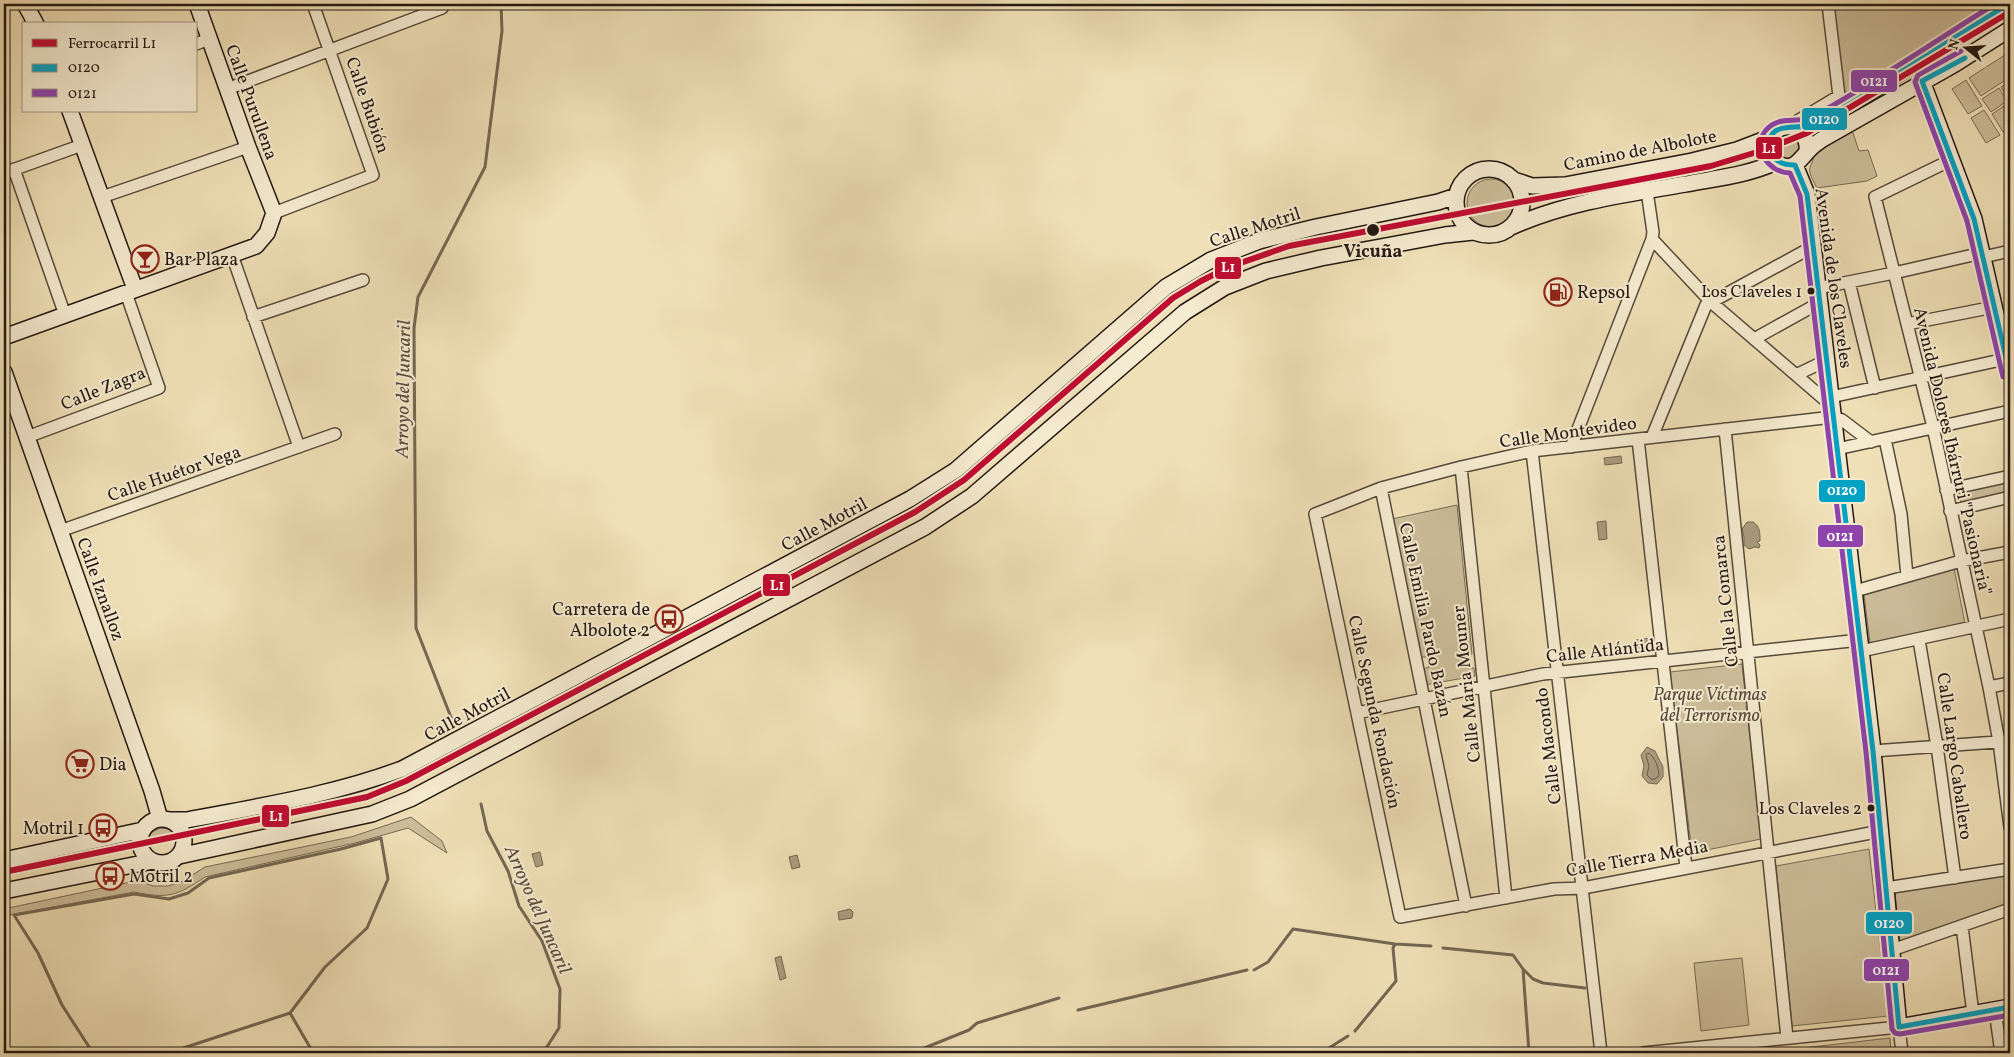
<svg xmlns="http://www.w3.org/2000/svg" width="2014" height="1057" font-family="Vollkorn,serif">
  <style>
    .green { fill: #cdbe9b; stroke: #786b56 }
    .water { fill: #aa9c7f; stroke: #746753 }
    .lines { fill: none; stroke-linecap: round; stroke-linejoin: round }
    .shore { stroke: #665a48; stroke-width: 1 }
    .stream { stroke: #746753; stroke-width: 3 }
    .street-casing { stroke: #564a3b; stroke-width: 14 }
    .secondary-casing { stroke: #231812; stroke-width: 18 }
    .street { stroke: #f5ebd0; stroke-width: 11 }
    .secondary { stroke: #f5ebd0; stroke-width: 15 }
    .bus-1-casing { stroke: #f5ebd0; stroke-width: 9 }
    .bus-2-casing { stroke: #f5ebd0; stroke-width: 9 }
    .bus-1 { stroke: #02a2c5; stroke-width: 5 }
    .bus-2 { stroke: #8e44ad; stroke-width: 5 }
    .rail-1-casing { stroke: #f5ebd0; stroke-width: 10 }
    .rail-1 { stroke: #c00b31; stroke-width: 6 }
    .stop-dot { fill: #231812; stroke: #f5ebd0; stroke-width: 2 }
    .labels { text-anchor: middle; stroke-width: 4; stroke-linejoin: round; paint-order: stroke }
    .bus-label { font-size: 17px; fill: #231812; stroke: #f5ebd0; text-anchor: end }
    .street-label { font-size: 18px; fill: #231812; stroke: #f5ebd0 }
    .stop-label { font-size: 18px; font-weight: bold; fill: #231812; stroke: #f5ebd0 }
    .poi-label { font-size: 18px; fill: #231812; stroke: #f5ebd0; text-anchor: start }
    .park-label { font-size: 18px; font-style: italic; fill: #564a3b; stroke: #f5ebd0 }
    .water-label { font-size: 19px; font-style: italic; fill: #594d3e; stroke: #f5ebd0 }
    .line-badge { stroke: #f5ebd0; stroke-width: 2 }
    .badge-label { font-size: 14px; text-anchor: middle; font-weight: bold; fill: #fff }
  </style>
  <rect width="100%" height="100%" fill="#f0e0b7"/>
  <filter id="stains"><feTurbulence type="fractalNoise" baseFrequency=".004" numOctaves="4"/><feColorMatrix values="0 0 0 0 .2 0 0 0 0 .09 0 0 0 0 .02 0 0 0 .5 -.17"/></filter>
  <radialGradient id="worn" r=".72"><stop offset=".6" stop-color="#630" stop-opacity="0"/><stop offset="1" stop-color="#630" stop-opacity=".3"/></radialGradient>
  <!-- green -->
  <path class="green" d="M1834,4H1999L1852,97L1844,90Z
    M2005,55L2010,64V77L1981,96L1969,78Z
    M1966,80L1982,106L1968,114L1952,89Z
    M2010,81V98L2009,100L2001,87Z
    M1999,88L2007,101L1991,112L1982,99Z
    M2010,102V127L2003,132L1992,114Z
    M1984,110L2000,135L1986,143L1971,118Z
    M1851,127L1859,151L1868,150L1877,176L1867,181L1817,188C1803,162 1813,172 1815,149Z
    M1775 146a12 12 0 1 1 24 0a12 12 0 1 1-24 0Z
    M1467 203a24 24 0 1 1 48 0a24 24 0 1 1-48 0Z
    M2010,481V492L1961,503L1959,493Z
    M1457,505L1472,654L1467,655L1468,668H1474L1475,676L1425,685L1423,669L1429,667L1427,657H1421L1392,519Z
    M1954,568L1965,623L1870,643L1864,595Z
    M1742,664L1761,839L1692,853L1670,672Z
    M411,817L442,841L447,853L408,828L355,843L205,877C177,896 168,899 134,892L4,916V909L131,882H142L153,886H168L183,881L205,867L351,837Z
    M160,828L169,829L173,834L148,839L152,832Z
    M1869,849L1888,1016L1792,1026L1776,866Z
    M2010,873V907L1900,942L1895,892Z
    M1742,958L1749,1025L1701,1031L1694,963Z
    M1890,1038L1891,1053H1794V1049Z"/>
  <!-- water -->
  <path class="water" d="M1621,456L1622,463L1605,465L1604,458Z
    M1606,521L1607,539L1599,540L1597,522Z
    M1747,522H1753C1760,526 1760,533 1760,541L1757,542L1760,545L1759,548L1755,547L1749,549L1744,545V537L1742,529Z
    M1651,638L1652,647L1637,648L1636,640Z
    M1647,747L1655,751L1663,767V777L1657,784L1648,783L1642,776L1644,766L1641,755Z
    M540,852L543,865L536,867L532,854Z
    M797,855L800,867L792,869L789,857Z
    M850,909L853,912L852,918L839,920L838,912Z
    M781,956L786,978L780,980L775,958Z"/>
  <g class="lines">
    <!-- shore -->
    <path class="shore" d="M1648,753C1655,756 1659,768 1659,776L1655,779H1651L1647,775L1649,766L1646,755Z"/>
    <!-- stream -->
    <path class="stream" d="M454,725L416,628L414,328L418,297L485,167L502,31L501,4
      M481,804L487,831L508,871L519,906L542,941L560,989L559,1028L543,1053
      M1443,948L1513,955L1523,969
      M1254,970L1268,962L1293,929L1395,944
      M1078,1010L1247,970
      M290,1013L311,1049V1053
      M1355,1031L1396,981L1393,948L1395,944L1431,946
      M93,1053L62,1005L38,953L14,915L134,894L169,899L188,893L209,878L341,849L381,838L388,879L367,928L325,967L290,1013L168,1053
      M912,1053L969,1030L977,1023L1059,998
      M1321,1053L1348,1036
      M1529,1053L1523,969L1533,979L1543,983L1585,988"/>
    <!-- street casing -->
    <g class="street-casing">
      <path id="street" d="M196,44L209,39
        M227,89L442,8L440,4
        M1791,127L1799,120L1839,96L1828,4
        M1951,160L1875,197L1933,427L1989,687L1999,742L2010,827
        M14,169L65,315
        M4,173L82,145
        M102,197L248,147
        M274,213L373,175L313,4
        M1652,239L1711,302L1832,406
        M232,255L299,447
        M1983,257L2010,251
        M1849,282L1875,388
        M1818,288L1894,273L1982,253
        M253,317L363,280
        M1907,324L1994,307
        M1754,339L1819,303
        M1796,375L1827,360
        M1831,397L2010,358
        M1725,429L1787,1038
        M27,437L159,388L126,293
        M1652,437L1706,305L1814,246
        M1638,439L1686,868
        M1885,439L1901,514L1907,576
        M1871,442L1842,420L1833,417L1532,451L1461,467L1381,488L1315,514L1400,917L1554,889L1583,888L1881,831
        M1571,447L1652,239L1653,232L1647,191
        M1837,449L2010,411
        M1532,451L1601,1053
        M1461,467L1506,898
        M1381,488L1466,906
        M1946,490L2010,476
        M1950,511L2010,497
        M60,531L335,434
        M1855,591L1961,561L2010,552
        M1919,640L1937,746L1955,878
        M1861,651L2010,619
        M1989,687L2010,683
        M1357,713L1543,674L1860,640
        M1873,751L2010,741
        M1886,888L2010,869
        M1962,926L1973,1014
        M1892,950L2010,909
        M1995,1010L2001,1053
        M1643,1053L1899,1027L1902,1053"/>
    </g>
    <!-- secondary casing -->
    <g class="secondary-casing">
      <path id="secondary" d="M25,4L36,24
        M1922,81L1974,219L2010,375
        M70,111L135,289
        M1795,128L1818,121L1848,106L2009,4
        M1807,152C1810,120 1770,119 1768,146C1768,153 1772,159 1777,163C1793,174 1800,159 1809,150C1812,146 1817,143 1821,140L1955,64L2010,29
        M1795,165L1807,194L1873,751L1899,1027L2010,1007
        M1456 202a33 33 0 1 1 66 0a33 33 0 1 1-66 0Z
        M1514,180L1532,186L1565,185L1692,161L1737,150L1771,137
        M1511,227C1567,202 1627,194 1686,184C1717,178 1748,175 1776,162
        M4,337L256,246L267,233L274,213L248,147L197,4
        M4,372L152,791L160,819
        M140 841a22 22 0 1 1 44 0a22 22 0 1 1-44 0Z
        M170,820H187C261,806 332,795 402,769L910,499L956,470L1166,287L1211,260L1259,241L1316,227L1438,202L1456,196
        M179,856L372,814L410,799L925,527L972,496L1185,312L1225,287L1266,271L1321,258L1445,235L1473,232
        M4,860L143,830
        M4,891L153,861"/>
    </g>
    <!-- street -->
    <use href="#street" class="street"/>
    <!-- secondary -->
    <use href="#secondary" class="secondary"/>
    <!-- bus-1 casing -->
    <g class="bus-1-casing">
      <path id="bus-1" d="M2009,4C1950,40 1893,78 1833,114C1825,118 1815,125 1805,126C1788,129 1769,123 1768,148C1773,161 1782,165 1795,165L1807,194L1873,751L1899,1027L2010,1007
        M1965,58L1922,81L1974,219L2010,375"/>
    </g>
    <!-- bus-2 casing -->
    <g class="bus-2-casing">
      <path id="bus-2" d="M1995,4C1938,39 1882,78 1823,111C1817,114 1811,117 1805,119C1790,122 1778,117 1766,130C1751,148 1769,173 1790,173L1800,196L1866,752L1892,1029L1895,1033L1900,1034L2010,1015
        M1961,51L1918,75L1915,82L1967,221L2003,377"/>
    </g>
    <!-- bus-1 -->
    <use href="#bus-1" class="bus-1"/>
    <!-- bus-2 -->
    <use href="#bus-2" class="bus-2"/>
    <!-- rail-1 casing -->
    <g class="rail-1-casing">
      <path id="rail-1" d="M4,872L367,797L406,781L915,512L964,480L1173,298L1201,281L1229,267L1289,246L1711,166L1767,149L1807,133L2010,12"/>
    </g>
    <!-- rail-1 -->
    <use href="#rail-1" class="rail-1"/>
  </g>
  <!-- icons -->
  <defs>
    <g id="bar-ring" transform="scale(1.4375)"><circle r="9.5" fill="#f5ebd0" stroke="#8f2418" stroke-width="1.5"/><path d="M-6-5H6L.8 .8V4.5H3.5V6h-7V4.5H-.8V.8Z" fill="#8f2418"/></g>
    <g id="fuel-ring" transform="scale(1.4375)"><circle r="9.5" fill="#f5ebd0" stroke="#8f2418" stroke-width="1.5"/><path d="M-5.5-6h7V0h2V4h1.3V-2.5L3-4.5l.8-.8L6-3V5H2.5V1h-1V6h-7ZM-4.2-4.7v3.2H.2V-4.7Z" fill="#8f2418"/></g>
    <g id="bus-ring" transform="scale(1.4375)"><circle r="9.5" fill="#f5ebd0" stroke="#8f2418" stroke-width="1.5"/><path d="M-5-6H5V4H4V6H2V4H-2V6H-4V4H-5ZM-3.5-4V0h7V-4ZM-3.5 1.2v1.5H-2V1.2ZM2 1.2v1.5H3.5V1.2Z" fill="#8f2418"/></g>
    <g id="supermarket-ring" transform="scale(1.4375)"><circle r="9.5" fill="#f5ebd0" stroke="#8f2418" stroke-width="1.5"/><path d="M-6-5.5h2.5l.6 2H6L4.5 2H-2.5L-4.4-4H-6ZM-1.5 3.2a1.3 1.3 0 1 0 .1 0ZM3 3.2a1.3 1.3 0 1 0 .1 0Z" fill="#8f2418"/></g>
  </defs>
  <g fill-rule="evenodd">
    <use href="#bar-ring" x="145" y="259"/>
    <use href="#fuel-ring" x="1558" y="292"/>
    <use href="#bus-ring" x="669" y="619"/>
    <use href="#supermarket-ring" x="80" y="764"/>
    <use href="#bus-ring" x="103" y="828"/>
    <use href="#bus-ring" x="110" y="876"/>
  </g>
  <!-- markers -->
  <g class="stop-dot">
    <circle cx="1373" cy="230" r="7"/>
    <circle cx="1811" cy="291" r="4.5"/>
    <circle cx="1871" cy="808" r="4.5"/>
  </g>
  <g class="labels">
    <!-- bus labels -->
    <g class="bus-label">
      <text x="1802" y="297">Los Claveles 1</text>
      <text x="1862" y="814">Los Claveles 2</text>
    </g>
    <!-- street labels -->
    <g class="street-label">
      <text transform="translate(252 102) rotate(70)" y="6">Calle Purullena</text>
      <text transform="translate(368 105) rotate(71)" y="6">Calle Bubión</text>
      <text transform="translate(1640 150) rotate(-11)" y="6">Camino de Albolote</text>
      <text transform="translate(1255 227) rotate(-18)" y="6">Calle Motril</text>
      <text transform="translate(1834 278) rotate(82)" y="6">Avenida de los Claveles</text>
      <text transform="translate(103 388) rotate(-22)" y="6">Calle Zagra</text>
      <text transform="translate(1568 432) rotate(-8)" y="6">Calle Montevideo</text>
      <text transform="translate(1953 451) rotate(77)" y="6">Avenida Dolores Ibárruri "Pasionaria"</text>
      <text transform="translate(174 473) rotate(-19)" y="6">Calle Huétor Vega</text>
      <text transform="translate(824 524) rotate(-28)" y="6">Calle Motril</text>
      <text transform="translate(101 589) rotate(70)" y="6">Calle Iznalloz</text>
      <text transform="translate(1725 601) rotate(-96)" y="6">Calle la Comarca</text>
      <text transform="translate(1426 620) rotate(78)" y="6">Calle Emilia Pardo Bazán</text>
      <text transform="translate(1605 650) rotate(-6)" y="6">Calle Atlántida</text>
      <text transform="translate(1466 684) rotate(-96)" y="6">Calle Maria Mouner</text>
      <text transform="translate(1375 712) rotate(78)" y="6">Calle Segunda Fondación</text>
      <text transform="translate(467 714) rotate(-28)" y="6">Calle Motril</text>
      <text transform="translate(1548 746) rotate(-97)" y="6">Calle Macondo</text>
      <text transform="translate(1955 756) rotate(82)" y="6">Calle Largo Caballero</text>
      <text transform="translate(1637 858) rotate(-10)" y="6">Calle Tierra Media</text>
    </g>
    <!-- stop labels -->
    <g class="stop-label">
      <text x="1373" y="257">Vicuña</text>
    </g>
    <!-- poi labels -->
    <g class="poi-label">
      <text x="164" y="265">Bar Plaza</text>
      <text x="1577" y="298">Repsol</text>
      <text x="650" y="615" text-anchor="end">Carretera de<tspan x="650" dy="21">Albolote 2</tspan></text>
      <text x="99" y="770">Dia</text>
      <text x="84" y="834" text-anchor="end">Motril 1</text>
      <text x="129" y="882">Motril 2</text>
    </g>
    <!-- park labels -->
    <g class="park-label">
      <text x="1710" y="700">Parque Víctimas<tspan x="1710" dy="21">del Terrorismo</tspan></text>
    </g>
    <!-- water labels -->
    <g class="water-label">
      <text transform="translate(402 389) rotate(-89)" y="7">Arroyo del Juncaril</text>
      <text transform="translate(539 909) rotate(66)" y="7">Arroyo del Juncaril</text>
    </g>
  </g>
  <g class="line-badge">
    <rect x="1850" y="69" width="48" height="24" rx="5" fill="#8e44ad"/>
    <rect x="1801" y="107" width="47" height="24" rx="5" fill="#02a2c5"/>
    <rect x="1755" y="136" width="28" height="24" rx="5" fill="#c00b31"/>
    <rect x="1214" y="256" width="28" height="24" rx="5" fill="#c00b31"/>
    <rect x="1818" y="479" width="48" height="24" rx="5" fill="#02a2c5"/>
    <rect x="1817" y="524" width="47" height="24" rx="5" fill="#8e44ad"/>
    <rect x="762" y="573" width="29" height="24" rx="5" fill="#c00b31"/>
    <rect x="261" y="804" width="29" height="24" rx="5" fill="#c00b31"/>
    <rect x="1865" y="911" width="48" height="24" rx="5" fill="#02a2c5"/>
    <rect x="1863" y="958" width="47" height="24" rx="5" fill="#8e44ad"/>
  </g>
  <g class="badge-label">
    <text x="1874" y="86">0121</text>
    <text x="1824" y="124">0120</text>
    <text x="1769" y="153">L1</text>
    <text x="1228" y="272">L1</text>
    <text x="1842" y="495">0120</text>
    <text x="1840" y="541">0121</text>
    <text x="777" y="590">L1</text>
    <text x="276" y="821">L1</text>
    <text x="1889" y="928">0120</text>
    <text x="1886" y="975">0121</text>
  </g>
  <!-- margin -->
  <rect width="2014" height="1057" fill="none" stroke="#f0e0b7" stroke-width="20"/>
  <rect x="5" y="5" width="2004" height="1047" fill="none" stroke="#231812" stroke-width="2.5"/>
  <rect x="10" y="10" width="1994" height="1037" fill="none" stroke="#231812"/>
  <!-- legend -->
  <rect x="22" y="22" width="175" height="90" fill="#f5ebd0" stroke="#a19784"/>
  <rect x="32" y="39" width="25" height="8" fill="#c00b31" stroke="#a19784"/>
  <text x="68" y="48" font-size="15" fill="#231812">Ferrocarril L1</text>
  <rect x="32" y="64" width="25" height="8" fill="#02a2c5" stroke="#a19784"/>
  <text x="68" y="72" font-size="15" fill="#231812">0120</text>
  <rect x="32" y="89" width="25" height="8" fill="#8e44ad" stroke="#a19784"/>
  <text x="68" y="98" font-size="15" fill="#231812">0121</text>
  <!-- north arrow -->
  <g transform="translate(1966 48) rotate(287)" stroke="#f5ebd0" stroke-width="4" paint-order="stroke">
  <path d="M0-4L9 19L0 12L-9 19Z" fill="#231812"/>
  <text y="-8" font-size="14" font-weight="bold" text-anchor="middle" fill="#231812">N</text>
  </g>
  <rect width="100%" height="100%" filter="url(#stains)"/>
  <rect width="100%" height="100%" fill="url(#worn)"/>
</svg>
